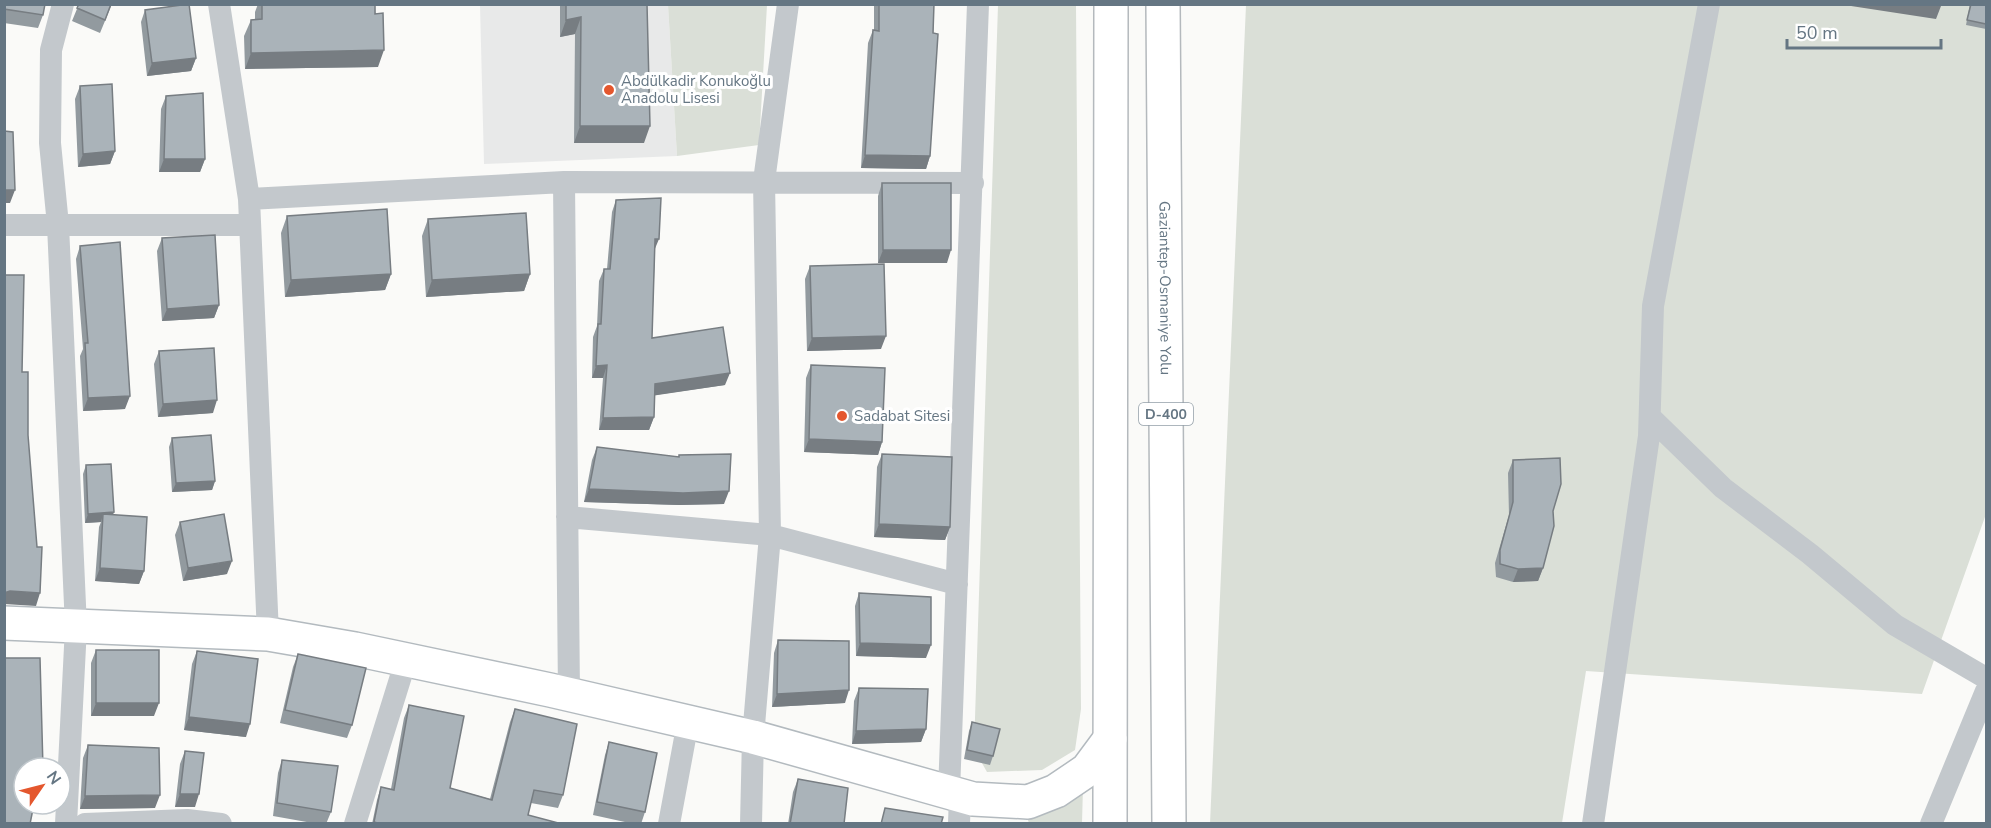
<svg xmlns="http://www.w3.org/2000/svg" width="1991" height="828" font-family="'Nunito Sans',sans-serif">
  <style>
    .built { fill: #e8e9e9 }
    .green { fill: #dadfd7 }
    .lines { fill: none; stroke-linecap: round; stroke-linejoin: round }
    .secondary-casing { stroke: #b3babf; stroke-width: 36 }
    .highway-casing { stroke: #b4b9bd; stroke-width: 36 }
    .street { stroke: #c3c8cc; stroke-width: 22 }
    .secondary { stroke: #fff; stroke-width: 33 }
    .highway { stroke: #fff; stroke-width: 33 }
    .wall { fill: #929a9f }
    .shaded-wall { fill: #777d82 }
    .building { fill: #aab3b9; stroke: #777d82; stroke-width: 1.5 }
    .poi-dot { fill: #e4572e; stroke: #fff; stroke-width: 2 }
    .labels { text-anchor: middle; stroke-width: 6; stroke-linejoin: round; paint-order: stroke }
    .shield { fill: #fff; stroke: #939fa8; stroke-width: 1.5 }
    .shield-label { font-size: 14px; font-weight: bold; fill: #657683 }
    .poi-label { font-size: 15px; fill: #657683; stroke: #fff; text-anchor: start }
    .street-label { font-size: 15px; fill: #657683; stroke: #fff }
  </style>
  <rect width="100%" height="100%" fill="#fafaf8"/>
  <!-- built -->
  <path class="built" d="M480,5H668L677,156L484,164Z"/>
  <!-- green -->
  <path class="green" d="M668,5H767L759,145L677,156Z
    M998,5H1076L1081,709L1075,750L1042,770L987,772L974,749Z
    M1246,5H1986V514L1922,694L1586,671L1562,823L1210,824Z
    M1083,787L1082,823H1029L1025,812Z"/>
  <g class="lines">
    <!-- secondary casing -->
    <g class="secondary-casing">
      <path id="secondary" d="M4,623L268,634L355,649L550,690L753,737L973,799L1028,802L1056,791L1087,770L1110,739"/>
    </g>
    <!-- highway casing -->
    <g class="highway-casing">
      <g id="highway">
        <path id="s1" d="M1163,4L1169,824"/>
        <path d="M1110,824L1111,4"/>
      </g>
    </g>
    <!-- street -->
    <path class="street" d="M63,4L51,50L50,143L58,225L76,627L66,824
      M219,4L249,199
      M564,182L569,694
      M4,225H249
      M1650,417L1723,488L1810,554L1895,625L1986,678
      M567,517L770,535L957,584
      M268,634L249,199L564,182L973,183
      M949,792L978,4
      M85,824L187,820L221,824
      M355,824L406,660
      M669,824L688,722
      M751,824L753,737L770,535L764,181L788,4
      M959,824L960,795
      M1593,824L1649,436L1653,306L1709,4
      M1931,824L1986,691"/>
    <!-- secondary -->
    <use href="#secondary" class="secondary"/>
    <!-- highway -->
    <use href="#highway" class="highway"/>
  </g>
  <!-- wall -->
  <path class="wall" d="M4,4L43,15L38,28L4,23Z
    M79,4H112L100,33L72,21Z
    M258,4H375L378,67L245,69L244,36L251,20H255V12Z
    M560,4H647L644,143H574L575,34L560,37Z
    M874,4H934L930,156L926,169L861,168L868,43L873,30H874Z
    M1970,4H1986V29L1966,25Z
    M145,10L196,58L191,71L147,76L141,22Z
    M80,86L115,151L110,164L78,167L75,99Z
    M166,96L205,159L200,172H159L161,109Z
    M882,183L947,263H878V196Z
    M616,200L655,250L652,338L725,385L655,395L654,417L649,430H599L603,378H592L593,337L597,326L599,281L604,269H607L612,212Z
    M287,216L391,274L385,290L285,297L281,233Z
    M428,219L530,274L524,291L426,297L422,236Z
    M162,238L219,305L214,318L162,321L157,251Z
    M80,246L125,409L83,411L80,356L83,349L76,259Z
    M810,266L881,349L807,351L805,279Z
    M159,351L213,413L158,417L154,364Z
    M811,365L882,442L878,455L804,452L806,378Z
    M172,438L215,481L212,490L172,492L169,447Z
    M597,447L679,457V455L724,504L679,505L584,502L592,460Z
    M882,454L950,527L945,540L874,537L877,467Z
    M1513,460L1553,511L1543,568L1538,581L1513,582L1496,577L1495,563L1509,515L1508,473Z
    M86,465L144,571L139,584L95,581L99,527L101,522L85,523L83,474Z
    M180,522L227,574L183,581L175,535Z
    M859,593L926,658L856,656L855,606Z
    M778,640L845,703L772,707L774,653Z
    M96,650L154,716H91V663Z
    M197,651L246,737L184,730L192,664Z
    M298,654L352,725L347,738L280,723L293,667Z
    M859,688L926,729L921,742L852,744L854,701Z
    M409,705L450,788L490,799L510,722L515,709L563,795L558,808L531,803L528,815L562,824H372L377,800L381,787L391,789L404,718Z
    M972,722L993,756L990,765L964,759L969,731Z
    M609,742L645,812L641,824H634L593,815L605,755Z
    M88,745L155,808L80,809L83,758Z
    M185,751L195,807H175L180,764Z
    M282,760L331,812L326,824H318L273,816L278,773Z
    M798,779L844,824H788L793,792Z"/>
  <!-- shaded-wall -->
  <path class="shaded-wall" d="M1838,4H1933L1941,6L1936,19Z
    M581,17L575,34L560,37L566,20Z
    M384,50L378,67L245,69L251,53Z
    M196,58L191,71L147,76L152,63Z
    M580,126H650L644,143H574Z
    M115,151L110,164L78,167L83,154Z
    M865,155L930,156L926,169L861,168Z
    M164,159H205L200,172H159Z
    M4,190H15L10,203H4Z
    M655,239H659L654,251Z
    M883,250H951L947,263H878Z
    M391,274L385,290L285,297L291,280Z
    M530,274L524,291L426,297L432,280Z
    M219,305L214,318L162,321L167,309Z
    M886,336L881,349L807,351L812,338Z
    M607,365L603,378H592L596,366Z
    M730,373L725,385L651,396L655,384Z
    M130,396L125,409L83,411L88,398Z
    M217,400L213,413L158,417L163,404Z
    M654,417L649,430H599L603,418Z
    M809,439L882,442L878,455L804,452Z
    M215,481L212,490L172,492L176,483Z
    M589,489L729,491L724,504L679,505L584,502Z
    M114,512L111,521L103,514L101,522L85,523L88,514Z
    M879,524L950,527L945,540L874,537Z
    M232,561L227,574L183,581L188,568Z
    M100,568L144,571L139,584L95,581Z
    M1543,568L1538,581L1513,582L1518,569Z
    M10,591L40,593L36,606L4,604V593Z
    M860,643L931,645L926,658L856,656Z
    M849,690L845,703L772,707L777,694Z
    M96,703H159L154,716H91Z
    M189,717L250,724L246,737L184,730Z
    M926,729L921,742L852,744L856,731Z
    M180,794H199L195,807H175Z
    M160,795L155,808L80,809L85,796Z
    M33,804H40L39,807H32Z"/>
  <!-- building -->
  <path class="building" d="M4,4H45L43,15L4,9Z
    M79,4H111L105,20L77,8Z
    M189,4L196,58L152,63L145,10Z
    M262,4H375V14L383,13L384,50L251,53V20L262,19Z
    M566,4H647L650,126H580L581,17L566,20Z
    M879,4H934L933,33L938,34L930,156L865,155L873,30L879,31Z
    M1971,4H1986V24L1967,20Z
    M112,84L115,151L83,154L80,86Z
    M203,93L205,159H164L166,96Z
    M4,131L13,132L15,190H4Z
    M882,183H951V250H883Z
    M661,198L659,239H655L652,338L723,327L730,373L655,384L654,417L603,418L607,365L596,366L598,324H601L604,269H610L616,200Z
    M387,209L391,274L291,280L287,216Z
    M526,213L530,274L432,280L428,219Z
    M215,235L219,305L167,309L162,238Z
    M120,242L130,396L88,398L85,343H88L80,246Z
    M884,264L886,336L812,338L810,266Z
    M4,275H24L22,372H28V435L37,547H42L40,593L10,591L4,593Z
    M214,348L217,400L163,404L159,351Z
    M811,365L885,368L882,442L809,439Z
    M211,435L215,481L176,483L172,438Z
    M597,447L679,457V455L731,454L729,491L683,493L589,489Z
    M882,454L952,457L950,527L879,524Z
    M1560,458L1561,484L1553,511L1554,526L1543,568L1518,569L1500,564V550L1513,502V460Z
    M111,464L114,512L88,514L86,465Z
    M103,514L147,517L144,571L100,568Z
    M224,514L232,561L188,568L180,522Z
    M859,593L931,597V645L860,643Z
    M778,640L849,641V690L777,694Z
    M96,650H159V703H96Z
    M197,651L258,659L250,724L189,717Z
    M298,654L366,668L352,725L285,710Z
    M4,658H40L43,768H24V804H34L30,824H4Z
    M859,688L928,689L926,729L856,731Z
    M409,705L464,716L450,788L492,800L515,709L577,724L563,795L534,790L528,815L562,824H381L374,822L381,787L394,790Z
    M972,722L1000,729L993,756L967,750Z
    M609,742L657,753L645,812L597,802Z
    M88,745L159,748L160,795L85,796Z
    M185,751L204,753L199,794H180Z
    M282,760L338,766L331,812L277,803Z
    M798,779L848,788L844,824H790Z
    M885,808L943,817L941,824H881Z"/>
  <!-- markers -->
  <g class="poi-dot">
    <circle cx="609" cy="90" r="6"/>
    <circle cx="842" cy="416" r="6"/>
  </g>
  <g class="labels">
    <!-- shield labels -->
    <rect class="shield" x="1139" y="403" width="54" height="22" rx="4.5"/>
    <g class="shield-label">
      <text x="1166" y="419">D-400</text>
    </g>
    <!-- poi labels -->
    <g class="poi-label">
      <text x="621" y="86">Abdülkadir Konukoğlu<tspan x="621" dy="17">Anadolu Lisesi</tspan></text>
      <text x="854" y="421">Sadabat Sitesi</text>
    </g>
    <!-- street labels -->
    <g class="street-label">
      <text dy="5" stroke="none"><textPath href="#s1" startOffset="284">Gaziantep-Osmaniye Yolu</textPath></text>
    </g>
  </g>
  <!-- border -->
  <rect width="1991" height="828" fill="none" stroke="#657683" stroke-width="12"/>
  <!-- north arrow -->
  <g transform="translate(42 786) rotate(55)"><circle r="28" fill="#ffffff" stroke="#c1c8cd" stroke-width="1.5"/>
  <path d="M0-4.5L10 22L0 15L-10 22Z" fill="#e4572e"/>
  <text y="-9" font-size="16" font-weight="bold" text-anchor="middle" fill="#657683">N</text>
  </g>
  <!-- scale -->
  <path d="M1787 39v9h154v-9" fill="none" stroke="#657683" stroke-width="3"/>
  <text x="1796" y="39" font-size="18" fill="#657683" stroke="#ffffff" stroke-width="4.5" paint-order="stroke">50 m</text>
</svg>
